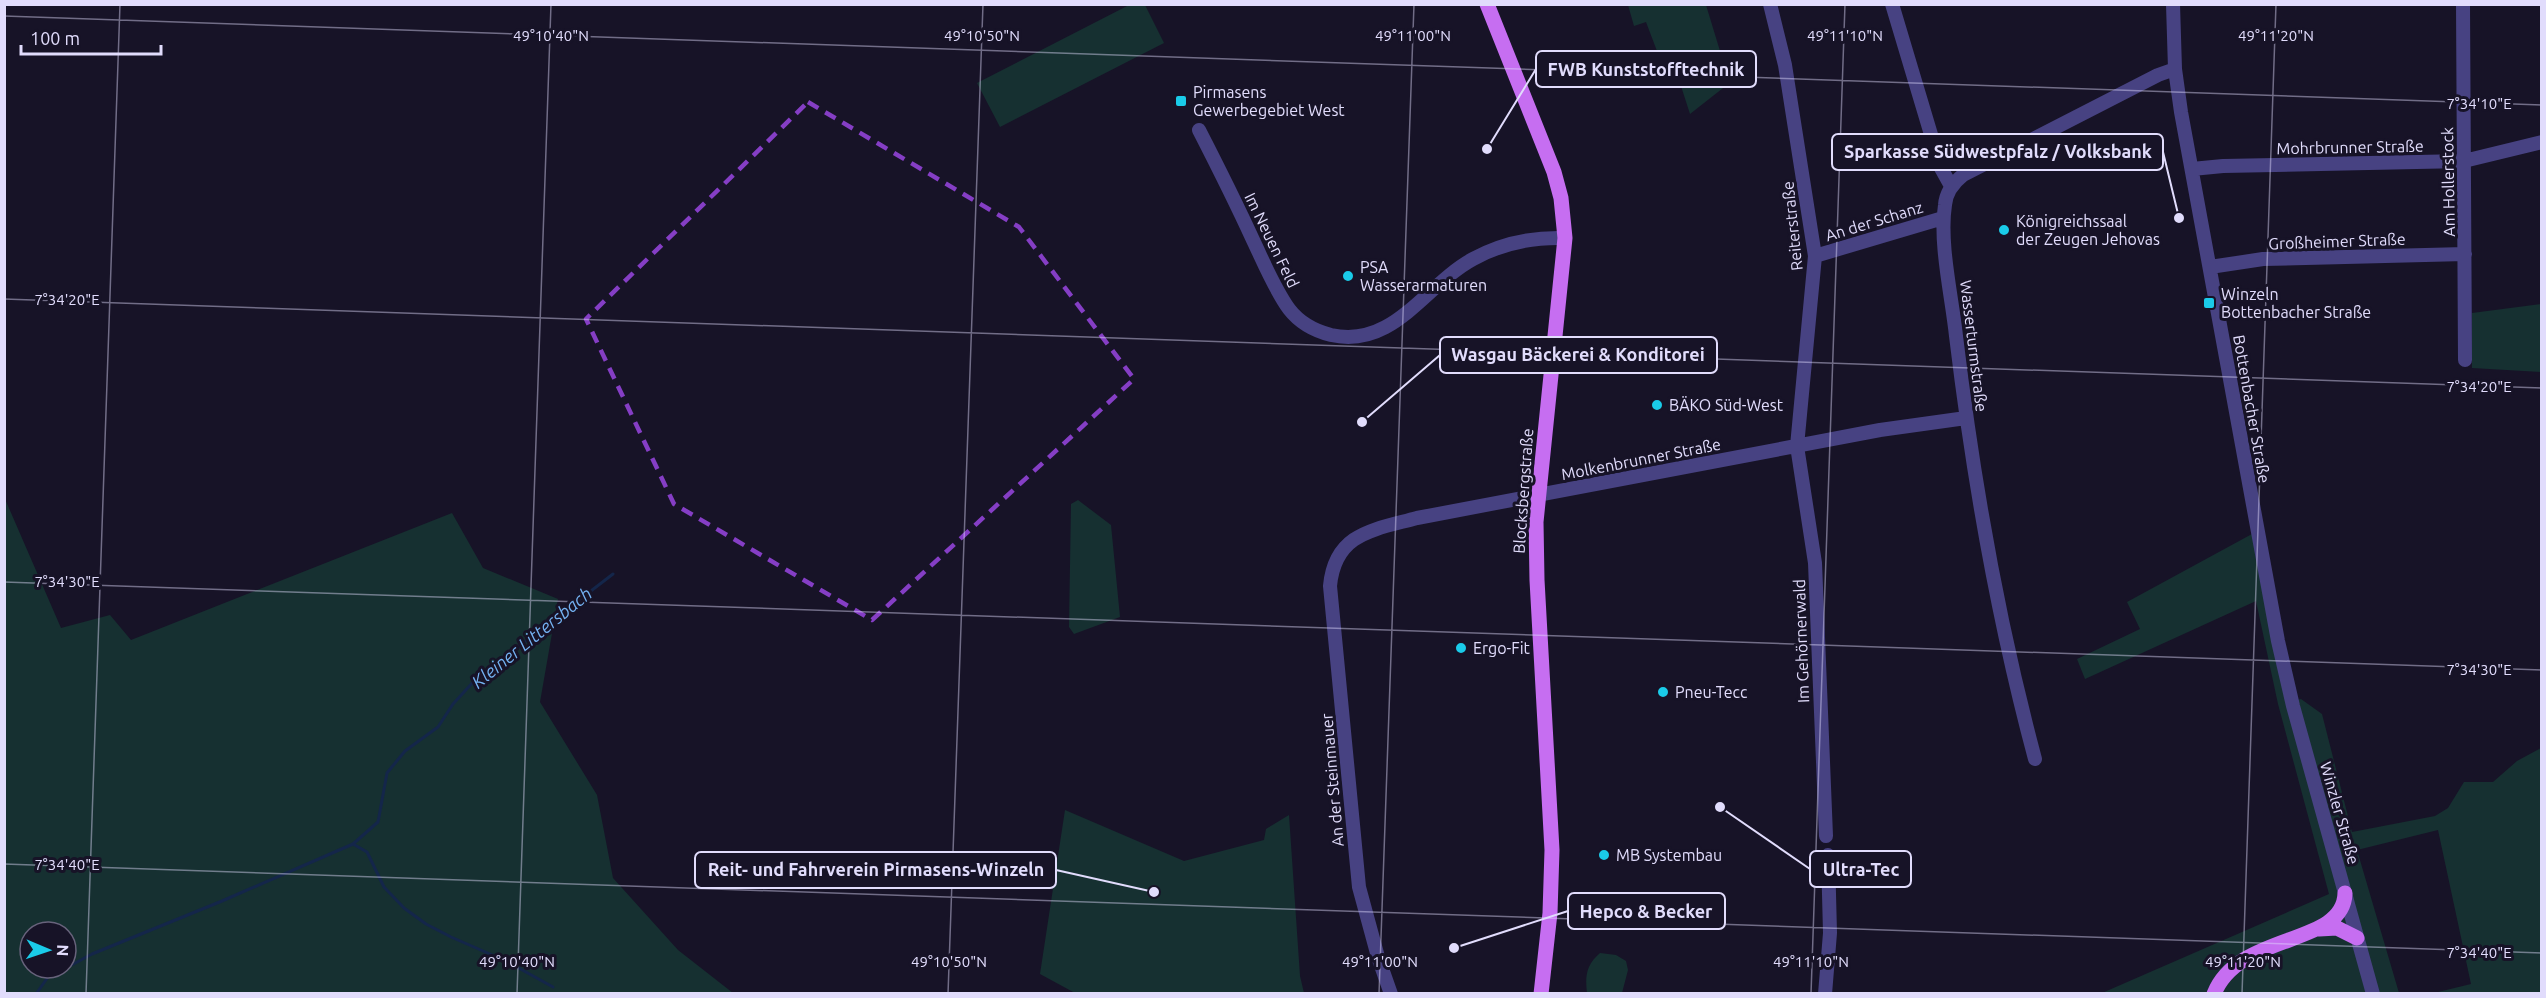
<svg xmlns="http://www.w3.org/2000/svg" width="2546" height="998" font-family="Ubuntu,sans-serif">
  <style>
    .green { fill: #163031; fill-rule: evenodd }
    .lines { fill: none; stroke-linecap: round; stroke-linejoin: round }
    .stream { stroke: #14264a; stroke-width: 3 }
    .minor { stroke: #474282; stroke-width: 14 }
    .major { stroke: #c66ef1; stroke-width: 15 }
    .marked { fill: none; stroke: #853ec5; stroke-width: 4.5; stroke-dasharray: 12 8; stroke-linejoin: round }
    .ticks { fill: none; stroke: #e1dcfc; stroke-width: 1.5; stroke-opacity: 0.45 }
    .poi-dot { fill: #1acbe9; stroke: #171327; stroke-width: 2 }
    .labels { text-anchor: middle; stroke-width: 6; stroke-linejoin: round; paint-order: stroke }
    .poi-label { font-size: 16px; fill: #e1dcfc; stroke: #171327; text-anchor: start }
    .street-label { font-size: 16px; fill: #e1dcfc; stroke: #171327 }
    .water-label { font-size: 18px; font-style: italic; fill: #74b2f2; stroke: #171327 }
    .ticks-label { font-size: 15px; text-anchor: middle; fill: #e1dcfc; stroke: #171327; stroke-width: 6; stroke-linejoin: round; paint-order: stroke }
    .leader { fill: none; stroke: #e1dcfc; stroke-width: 2 }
    .callout-dot { fill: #e1dcfc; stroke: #171327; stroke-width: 2 }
    .callout { fill: #171327; stroke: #e1dcfc; stroke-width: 2 }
    .callout-label { font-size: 18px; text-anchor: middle; font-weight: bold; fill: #e1dcfc }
  </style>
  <rect width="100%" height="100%" fill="#171327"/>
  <!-- green -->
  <path class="green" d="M1131,4L1145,5L1164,43L1000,127L977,83Z
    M1628,5H1706L1720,51L1729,52L1735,75L1732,81L1690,114L1680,83L1671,88L1646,22L1634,26Z
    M2541,304V372L2472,368V313Z
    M5,499L61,628L110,615L131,640L452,513L483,568L558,599L540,702L597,795L613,878L678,950L733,993H5ZM30,932H66V968H30Z
    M1078,500L1111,525L1120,617L1074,634L1069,627L1071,504Z
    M2252,534L2287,702L2301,699L2322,714L2352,832L2435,816L2448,808L2464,782H2493L2517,761L2541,748V993H2434L2471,984L2438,830L2357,850L2399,993H2102L2329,894L2278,704L2256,601L2085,679L2077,659L2140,629L2127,602Z
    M1065,810L1184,861L1264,840L1266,829L1289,815L1300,976L1304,993H1075L1040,974Z
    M1600,953L1616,955L1626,961L1628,970L1622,993H1587C1585,976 1586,965 1600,953Z"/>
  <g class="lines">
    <!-- stream -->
    <path class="stream" d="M353,844L367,852L384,887L404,908L426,924L451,937L506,961L553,987
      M66,968L92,954L222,901L353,844L378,822L387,773L405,751L438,727L453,704L475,680L613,574
      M36,994L48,977L66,968"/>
    <!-- minor -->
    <path class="minor" d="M1770,4L1785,65L1815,256L1797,446L1815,563L1826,836
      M1892,4L1941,168L1951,186
      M2173,4L2175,69L2181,112L2278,641L2293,706L2373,994
      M2463,4L2465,360
      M1199,130C1218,167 1236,203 1253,240C1264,263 1274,288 1289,309C1299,322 1315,331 1331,335C1394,349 1425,285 1473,259C1502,243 1532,237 1565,238
      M2192,169L2223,166L2464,161L2542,142
      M1815,256L1943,218
      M2210,267L2263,259L2465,254
      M2035,759C1998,621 1973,478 1956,336C1952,297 1939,243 1945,205C1946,192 1953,183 1963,175L2158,75L2175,69
      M1391,994L1378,957L1359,887L1330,586C1335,533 1373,530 1417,518L1880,430L1966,418
      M1825,994L1830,933L1828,855"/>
    <!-- major -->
    <path class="major" d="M1487,4L1554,172L1561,198L1565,238L1536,522L1537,580L1552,850L1550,913L1541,994
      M2319,929L2337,928L2357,938
      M2214,994C2239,931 2344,947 2345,893"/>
  </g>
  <!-- marked area -->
  <path class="marked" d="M808,102L1019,227L1134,379L872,620L674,504L586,319Z"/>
  <!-- ticks -->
  <path class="ticks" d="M4,16L2542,105M4,299L2542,388M4,582L2542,670M4,864L2542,953M86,994L120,4M517,994L551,4M948,994L983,4M1379,994L1414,4M1811,994L1845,4M2242,994L2276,4"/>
  <!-- markers -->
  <g class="poi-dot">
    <rect x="1175" y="95" width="12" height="12" rx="3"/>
    <circle cx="2004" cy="230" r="6"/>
    <circle cx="1348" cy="276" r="6"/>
    <rect x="2203" y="297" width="12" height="12" rx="3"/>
    <circle cx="1657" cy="405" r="6"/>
    <circle cx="1461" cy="648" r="6"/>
    <circle cx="1663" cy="692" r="6"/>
    <circle cx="1604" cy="855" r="6"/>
  </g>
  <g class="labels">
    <!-- poi labels -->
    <g class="poi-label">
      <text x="1193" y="98">Pirmasens<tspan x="1193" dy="18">Gewerbegebiet West</tspan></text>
      <text x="2016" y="227">Königreichssaal<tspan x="2016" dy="18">der Zeugen Jehovas</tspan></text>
      <text x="1360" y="273">PSA<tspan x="1360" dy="18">Wasserarmaturen</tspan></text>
      <text x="2221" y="300">Winzeln<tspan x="2221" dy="18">Bottenbacher Straße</tspan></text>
      <text x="1669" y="411">BÄKO Süd-West</text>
      <text x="1473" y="654">Ergo-Fit</text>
      <text x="1675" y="698">Pneu-Tecc</text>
      <text x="1616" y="861">MB Systembau</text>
    </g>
    <!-- street labels -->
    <g class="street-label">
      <text transform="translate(2350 147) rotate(-1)" y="6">Mohrbrunner Straße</text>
      <text transform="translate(2448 182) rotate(-91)" y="6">Am Hollerstock</text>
      <text transform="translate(1874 221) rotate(-17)" y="6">An der Schanz</text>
      <text transform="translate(1792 226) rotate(-96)" y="6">Reiterstraße</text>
      <text transform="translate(1272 240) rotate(64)" y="6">Im Neuen Feld</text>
      <text transform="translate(2337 241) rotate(-2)" y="6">Großheimer Straße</text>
      <text transform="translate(1974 346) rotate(83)" y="6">Wasserturmstraße</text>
      <text transform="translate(2252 409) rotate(80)" y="6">Bottenbacher Straße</text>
      <text transform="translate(1641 459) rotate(-11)" y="6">Molkenbrunner Straße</text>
      <text transform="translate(1523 491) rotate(-86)" y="6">Blocksbergstraße</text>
      <text transform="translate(1801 641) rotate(-92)" y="6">Im Gehörnerwald</text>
      <text transform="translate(1332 780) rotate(-95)" y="6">An der Steinmauer</text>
      <text transform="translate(2340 813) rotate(74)" y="6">Winzler Straße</text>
    </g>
    <!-- water labels -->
    <g class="water-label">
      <text transform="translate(532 638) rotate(-39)" y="6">Kleiner Littersbach</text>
    </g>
  </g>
  <g class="ticks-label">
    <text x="551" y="41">49°10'40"N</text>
    <text x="982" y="41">49°10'50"N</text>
    <text x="1413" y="41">49°11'00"N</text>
    <text x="1845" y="41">49°11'10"N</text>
    <text x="2276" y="41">49°11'20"N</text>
    <text x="2479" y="109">7°34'10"E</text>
    <text x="67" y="305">7°34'20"E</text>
    <text x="2479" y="392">7°34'20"E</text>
    <text x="67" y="587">7°34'30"E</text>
    <text x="2479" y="675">7°34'30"E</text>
    <text x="67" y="870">7°34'40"E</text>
    <text x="2479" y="958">7°34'40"E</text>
    <text x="517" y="967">49°10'40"N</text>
    <text x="949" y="967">49°10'50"N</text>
    <text x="1380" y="967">49°11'00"N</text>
    <text x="1811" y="967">49°11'10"N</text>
    <text x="2243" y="967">49°11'20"N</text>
  </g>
  <!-- callouts -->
  <path class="leader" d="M1487 149L1536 69M2179 218L2163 152M1362 422L1440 355M1720 807L1810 869M1154 892L1056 870M1454 948L1568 911"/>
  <g class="callout-dot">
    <circle cx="1487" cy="149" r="6"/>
    <circle cx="2179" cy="218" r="6"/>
    <circle cx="1362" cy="422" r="6"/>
    <circle cx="1720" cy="807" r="6"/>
    <circle cx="1154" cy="892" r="6"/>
    <circle cx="1454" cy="948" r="6"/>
  </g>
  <g class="callout">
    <rect x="1536" y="51" width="220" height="36" rx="6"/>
    <rect x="1832" y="134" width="331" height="36" rx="6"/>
    <rect x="1440" y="337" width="277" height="36" rx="6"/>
    <rect x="1810" y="851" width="101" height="36" rx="6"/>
    <rect x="695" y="852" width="361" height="36" rx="6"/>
    <rect x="1568" y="893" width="157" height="36" rx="6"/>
  </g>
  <g class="callout-label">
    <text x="1646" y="76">FWB Kunststofftechnik</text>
    <text x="1998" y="158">Sparkasse Südwestpfalz / Volksbank</text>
    <text x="1578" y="361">Wasgau Bäckerei &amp; Konditorei</text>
    <text x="1861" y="876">Ultra-Tec</text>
    <text x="876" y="876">Reit- und Fahrverein Pirmasens-Winzeln</text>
    <text x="1646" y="918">Hepco &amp; Becker</text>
  </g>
  <!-- border -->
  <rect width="2546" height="998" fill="none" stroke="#e1dcfc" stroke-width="12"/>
  <!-- north arrow -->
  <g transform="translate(48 950) rotate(92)"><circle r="28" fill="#171327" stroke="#68637c" stroke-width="1.5"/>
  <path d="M0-4.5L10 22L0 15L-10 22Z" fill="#1acbe9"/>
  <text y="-9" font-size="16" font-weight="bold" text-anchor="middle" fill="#e1dcfc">N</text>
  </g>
  <!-- scale -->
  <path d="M21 45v9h140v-9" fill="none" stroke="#e1dcfc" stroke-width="3"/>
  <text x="30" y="45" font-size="18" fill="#e1dcfc" stroke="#171327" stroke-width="4.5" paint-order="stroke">100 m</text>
</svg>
